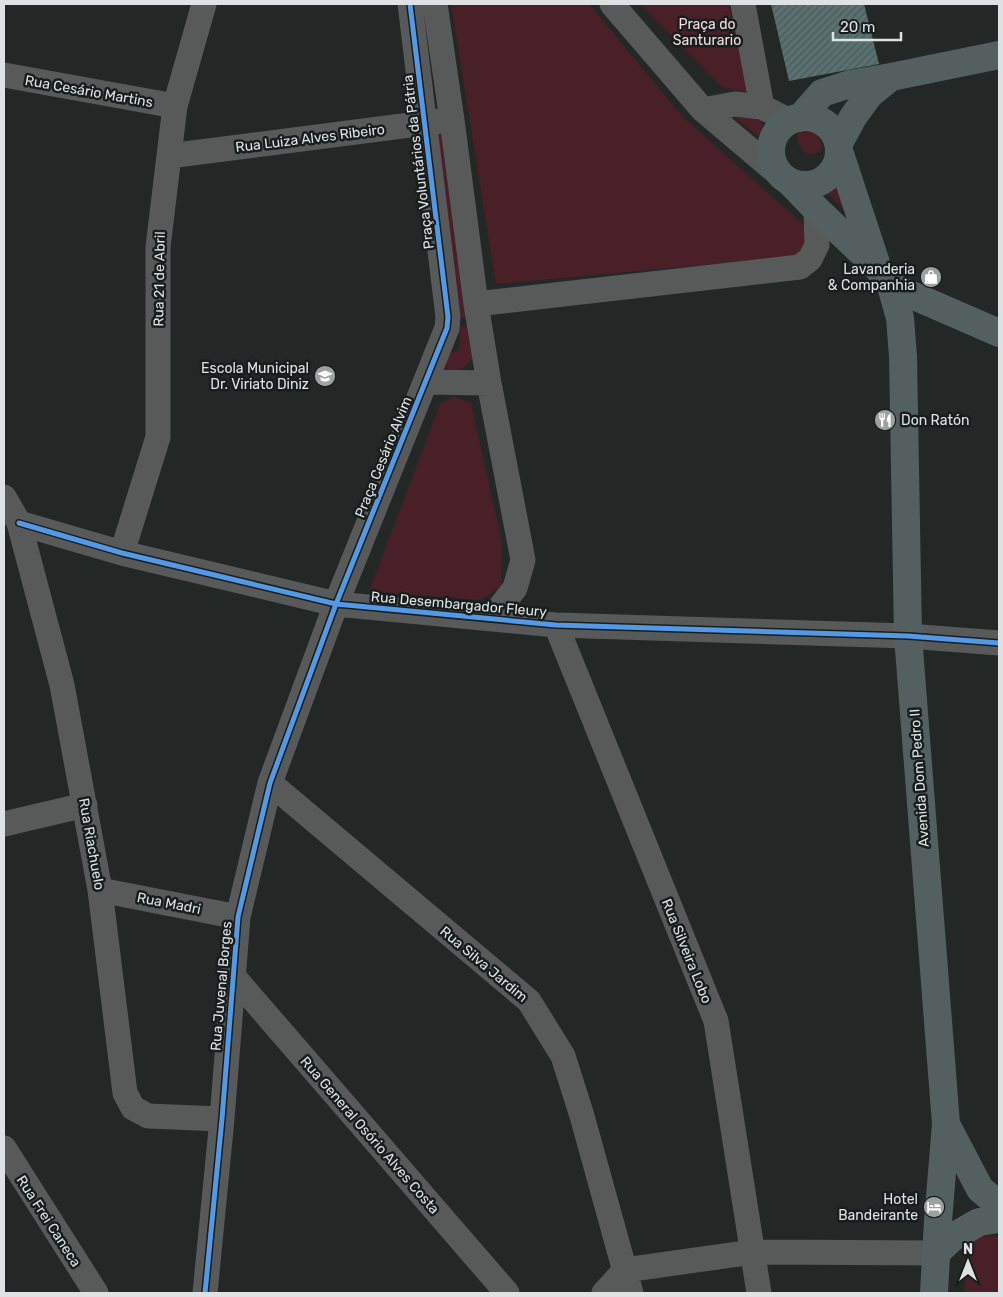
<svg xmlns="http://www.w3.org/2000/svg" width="1003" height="1297" font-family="Rubik,sans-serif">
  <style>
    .green { fill: #491f28 }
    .building { fill: url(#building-hatch) }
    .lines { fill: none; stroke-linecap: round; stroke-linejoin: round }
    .minor { stroke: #585a5a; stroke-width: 25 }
    .major { stroke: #54605f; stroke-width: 28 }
    .cycleway-casing { stroke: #181e1d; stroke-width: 8 }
    .cycleway { stroke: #5399e6; stroke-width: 5 }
    .labels { text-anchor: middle; stroke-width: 5; stroke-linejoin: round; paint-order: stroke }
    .park-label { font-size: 14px; fill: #f4dbde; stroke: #181e1d }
    .street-label { font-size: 14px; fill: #dee2e2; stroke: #181e1d }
    .poi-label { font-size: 14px; fill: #dee2e2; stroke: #181e1d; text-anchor: end }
  </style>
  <defs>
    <pattern id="building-hatch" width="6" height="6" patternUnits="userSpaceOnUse" patternTransform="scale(1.25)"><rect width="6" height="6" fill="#59716f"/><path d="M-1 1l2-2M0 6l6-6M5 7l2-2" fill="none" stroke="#4e5a5a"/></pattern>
  </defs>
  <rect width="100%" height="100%" fill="#232726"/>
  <!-- green -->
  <path class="green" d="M451,4H589L682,116L812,232L803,256L496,284Z
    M640,4H729L748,92L722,87Z
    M730,114L761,120L765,141Z
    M807,125C818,130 821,138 822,149C807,165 794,144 797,128Z
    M435,127H442L471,320L462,318L458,313Z
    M845,178L848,214L824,189Z
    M472,326L476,354C467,366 464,371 448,370L445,365L449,354L459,349L460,339L458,327Z
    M453,396L471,403L502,542L501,586L481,600L369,591L440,404Z
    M973,1235L999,1237V1293H964Z"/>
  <!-- building -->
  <path class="building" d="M771,4H864L879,64L789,81Z"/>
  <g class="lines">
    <!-- minor -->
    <path class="minor" d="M435,4L452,120L476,304L489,383L523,560L515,588L491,619
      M612,4L703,110L781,176
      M743,4L762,107
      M4,75L175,106
      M703,110L735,104L762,107L790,121
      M169,156L441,121
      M476,304L800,267L810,259L817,245L816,209
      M426,382L489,383
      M4,497L19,523L62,685L100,890L125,1093L133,1108L148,1116L222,1119
      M19,523L122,553L336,604L556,625L908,636L999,643
      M122,553L158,437V247L175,106L204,4
      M556,625L716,1021L759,1293
      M270,783L529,1001L563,1056L582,1116L631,1293
      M4,824L85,805
      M100,890L238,917
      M233,976L507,1293
      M4,1148L96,1293
      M205,1293L222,1119L238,917L270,783L336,604L447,328L448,317L410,4
      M604,1293L625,1270L753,1252L936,1253"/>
    <!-- major -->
    <path class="major" d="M771 151a34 34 0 1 1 68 0a34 34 0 1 1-68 0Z
      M800,118L822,93L850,84L891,77L999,55
      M839,143L853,117L869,95L891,77
      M840,154L876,263
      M790,182L816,209L877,267L891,286L900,318L903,356L908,636L946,1124L938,1221L934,1293
      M891,286L999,333
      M946,1124L980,1189L999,1205
      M936,1253L953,1237L979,1222L999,1219"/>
    <!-- cycleway casing -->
    <g class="cycleway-casing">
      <path id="cycleway" d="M19,523L122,553L336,604L556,625L908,636L999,643
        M205,1293L222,1119L238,917L270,783L336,604L447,328L448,317L410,4"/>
    </g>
    <!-- cycleway -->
    <use href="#cycleway" class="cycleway"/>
  </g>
  <!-- icons -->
  <defs>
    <g id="shop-disc" transform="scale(1.125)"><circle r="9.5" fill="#9da1a0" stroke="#181e1d"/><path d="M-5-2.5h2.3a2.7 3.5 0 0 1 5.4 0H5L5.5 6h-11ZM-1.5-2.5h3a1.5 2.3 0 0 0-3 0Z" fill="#fff"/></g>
    <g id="school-disc" transform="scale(1.125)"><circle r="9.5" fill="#9da1a0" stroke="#181e1d"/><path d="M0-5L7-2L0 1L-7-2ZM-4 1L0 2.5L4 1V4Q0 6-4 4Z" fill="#fff"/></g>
    <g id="restaurant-disc" transform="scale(1.125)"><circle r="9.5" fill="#9da1a0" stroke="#181e1d"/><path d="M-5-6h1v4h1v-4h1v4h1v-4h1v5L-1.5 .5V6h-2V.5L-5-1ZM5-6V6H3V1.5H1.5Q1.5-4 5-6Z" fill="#fff"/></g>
    <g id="hotel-disc" transform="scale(1.125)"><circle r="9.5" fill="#9da1a0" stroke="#181e1d"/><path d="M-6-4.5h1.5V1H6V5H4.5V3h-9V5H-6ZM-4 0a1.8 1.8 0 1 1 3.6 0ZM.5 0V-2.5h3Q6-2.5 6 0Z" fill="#fff"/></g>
  </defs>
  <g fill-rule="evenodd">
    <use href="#shop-disc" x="931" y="277"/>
    <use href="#school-disc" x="325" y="376"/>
    <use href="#restaurant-disc" x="885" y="420"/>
    <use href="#hotel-disc" x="934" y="1207"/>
  </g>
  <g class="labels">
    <!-- park labels -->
    <g class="park-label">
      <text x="707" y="29">Praça do<tspan x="707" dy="16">Santurario</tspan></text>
    </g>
    <!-- street labels -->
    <g class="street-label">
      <text transform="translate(89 91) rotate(10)" y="5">Rua Cesário Martins</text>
      <text transform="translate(310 138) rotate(-7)" y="5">Rua Luiza Alves Ribeiro</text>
      <text transform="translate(418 162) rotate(-97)" y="5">Praça Voluntários da Pátria</text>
      <text transform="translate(159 279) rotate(-89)" y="5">Rua 21 de Abril</text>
      <text transform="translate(383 457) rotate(-68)" y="5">Praça Cesário Alvim</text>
      <text transform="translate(459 604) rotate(5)" y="5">Rua Desembargador Fleury</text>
      <text transform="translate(919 778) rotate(-94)" y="5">Avenida Dom Pedro II</text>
      <text transform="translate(92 844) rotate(80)" y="5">Rua Riachuelo</text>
      <text transform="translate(169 903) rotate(11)" y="5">Rua Madri</text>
      <text transform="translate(687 951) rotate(68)" y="5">Rua Silveira Lobo</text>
      <text transform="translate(484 964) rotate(40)" y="5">Rua Silva Jardim</text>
      <text transform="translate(221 986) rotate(-85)" y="5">Rua Juvenal Borges</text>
      <text transform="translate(370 1135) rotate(49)" y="5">Rua General Osório Alves Costa</text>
      <text transform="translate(49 1221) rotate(57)" y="5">Rua Frei Caneca</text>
    </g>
    <!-- poi labels -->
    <g class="poi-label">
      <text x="915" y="274">Lavanderia<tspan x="915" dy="16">&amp; Companhia</tspan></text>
      <text x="309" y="373">Escola Municipal<tspan x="309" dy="16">Dr. Viriato Diniz</tspan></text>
      <text x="901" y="425" text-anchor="start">Don Ratón</text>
      <text x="918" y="1204">Hotel<tspan x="918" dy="16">Bandeirante</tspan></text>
    </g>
  </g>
  <!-- border -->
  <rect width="1003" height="1297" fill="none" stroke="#dee2e2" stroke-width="10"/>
  <!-- north arrow -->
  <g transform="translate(968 1262)" stroke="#181e1d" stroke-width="4" paint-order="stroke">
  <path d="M0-4L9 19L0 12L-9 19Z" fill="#dee2e2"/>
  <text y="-8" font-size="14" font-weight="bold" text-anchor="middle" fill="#dee2e2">N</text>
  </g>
  <!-- scale -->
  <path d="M833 32v8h68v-8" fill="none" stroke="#dee2e2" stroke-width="2.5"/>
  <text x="840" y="32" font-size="15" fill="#dee2e2" stroke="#181e1d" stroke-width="4" paint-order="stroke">20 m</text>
</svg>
